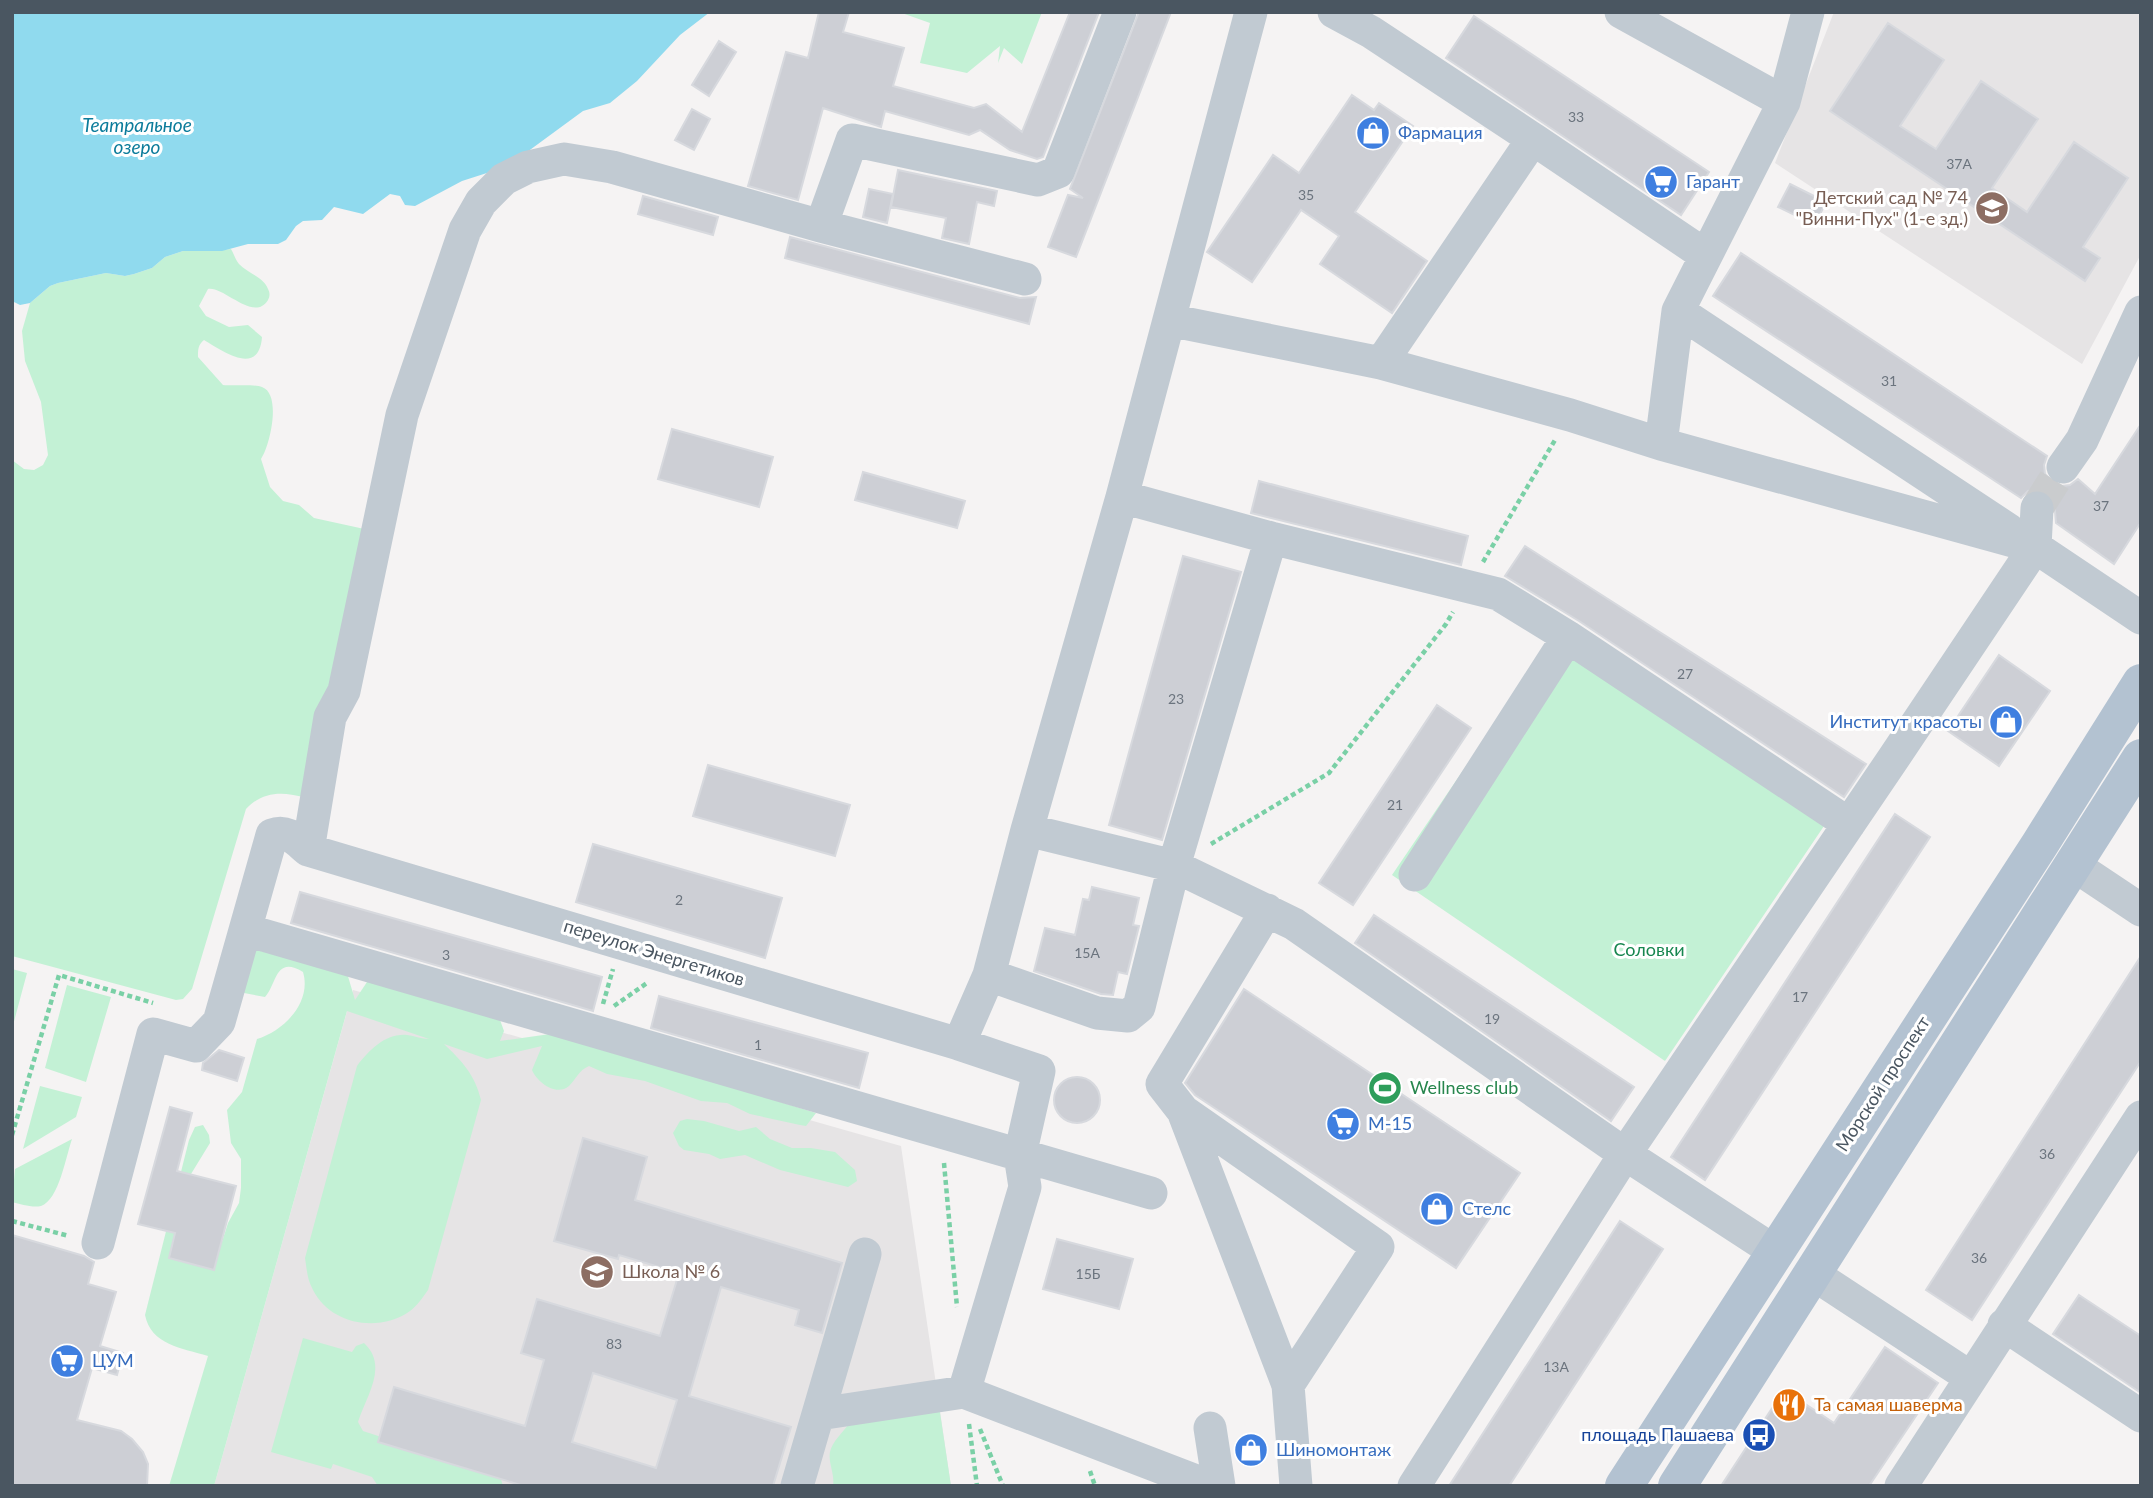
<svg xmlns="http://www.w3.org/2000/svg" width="2153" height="1498" font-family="Lato,sans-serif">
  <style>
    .education { fill: #e6e4e5 }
    .green { fill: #c3f1d5 }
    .water { fill: #90daee }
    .building { fill: #cdcfd5; stroke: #d7d9de; stroke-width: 2; fill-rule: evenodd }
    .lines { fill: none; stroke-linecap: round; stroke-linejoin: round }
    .minor-tunnel { stroke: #caccce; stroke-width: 33; stroke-dasharray: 33 17; stroke-linecap: butt }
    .path { stroke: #7ad0a6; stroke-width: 4.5; stroke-dasharray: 5 3.5; stroke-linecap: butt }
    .minor { stroke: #c1cad2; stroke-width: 33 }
    .major { stroke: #b3c2d1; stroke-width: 38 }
    .labels { text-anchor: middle; stroke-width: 6; stroke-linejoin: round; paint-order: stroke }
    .number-label { font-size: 14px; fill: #6b747e }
    .shop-label { font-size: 18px; fill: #366cbe; stroke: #fff; text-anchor: start }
    .education-label { font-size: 18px; fill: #785e54; stroke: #fff; text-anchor: end }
    .park-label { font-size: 18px; fill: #17864f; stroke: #fff }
    .street-label { font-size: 18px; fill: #4a5661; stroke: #fff }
    .leisure-label { font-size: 18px; fill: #27864d; stroke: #fff; text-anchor: start }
    .food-label { font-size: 18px; fill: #c56008; stroke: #fff; text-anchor: start }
    .transit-label { font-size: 18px; fill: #164399; stroke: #fff; text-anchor: end }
    .water-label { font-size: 19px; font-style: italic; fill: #0c7c9b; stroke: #fff }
  </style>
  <rect width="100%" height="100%" fill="#f5f3f3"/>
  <!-- education -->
  <path class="education" d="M1834,12H2141V254L2082,364L1775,163Z
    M353,990L901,1146L951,1486H214Z"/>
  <!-- green -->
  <path class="green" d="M899,12H1042L1022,64L1004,48L998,63L1000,46L967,73L920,63L930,23Z
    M202,249L212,251L231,249C234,254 235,259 239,264C247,273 264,277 268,289C270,293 270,296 268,300C254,323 224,286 208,289L199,306L206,316L229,327L248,325L262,337C259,378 221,350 204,340C198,345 198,349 198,357L223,385C233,386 255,384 262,387C282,394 270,446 261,459L270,487L283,501L299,505L314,518L369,530L303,797C281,791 262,792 246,809L192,989L183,999L176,1000L12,956V460L24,469L34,470L43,465L48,455L41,402L25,361L22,331L30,303L50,286L58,283L106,273L125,276L134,274L152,268L165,257L183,251Z
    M1551,641L1824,826L1665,1061L1392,875Z
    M237,945L347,973L355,1000L369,979L500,1020L504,1031L500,1041L557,1033L816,1113L806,1126L800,1125L750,1114L727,1103L701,1101L645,1081L607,1074L589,1066C578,1071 577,1078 569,1086C556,1097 537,1082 532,1070L542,1046L487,1059L444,1044C462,1061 475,1075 481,1100L428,1290C423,1297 417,1306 410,1311C379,1333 331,1325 313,1290C307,1279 307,1270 305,1258L357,1066C369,1050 386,1033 407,1035C415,1036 422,1039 429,1039L347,1011L214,1486H169L208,1356C182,1348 151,1345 145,1315L189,1140L195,1127L203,1125L209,1135L210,1143L191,1174L169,1258L213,1270L228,1223L239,1203L241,1188V1159L231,1143L227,1110L242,1092L257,1039C284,1031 312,1002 303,972C275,955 277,984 265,997L244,993Z
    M12,969L27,973L12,1029Z
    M67,985L111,997L86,1082L45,1068Z
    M40,1086L82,1097L76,1117L23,1149Z
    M687,1119L704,1121L739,1131L756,1127L770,1139L792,1148H811L835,1152L855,1170L857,1181L848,1187L780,1170L745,1155L720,1159L709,1154L684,1150L679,1146L673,1133L680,1121Z
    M72,1139C66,1156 59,1200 41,1206C32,1208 21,1204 12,1202L15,1169Z
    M303,1338L352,1352L356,1346L364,1343C389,1366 366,1396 358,1422L363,1431L500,1476L503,1486H378L372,1477L333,1464L331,1469L271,1452Z
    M939,1406L951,1486H833C835,1474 828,1463 830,1452C832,1442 843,1432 849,1424Z"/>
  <!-- water -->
  <path class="water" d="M12,12H710L680,35L637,81L610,103L583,111L523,155L490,172L462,181L415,206L405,205L400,196L390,194L363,214L334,207L322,220L303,221L296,226L286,240L278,244H248L222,251H183L165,257L152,268L134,274L125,276L106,273L58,283L50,286L30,303L20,305L12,301Z"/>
  <!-- building -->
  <path class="building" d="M819,12H849L843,32L904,48L893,86L974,108L986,104L1022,132L1070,12H1099L1043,157L1037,159L1010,150L980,130L969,135L885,111L881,127L823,108L798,200L748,186L786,52L808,58Z
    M1139,12H1171L1076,257L1048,247L1068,195L1083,198L1070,189Z
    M1474,16L1709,172L1681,215L1446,58Z
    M1888,23L1944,60L1900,126L1936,149L1981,81L2038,119L1992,188L2027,212L2074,142L2128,178L2083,247L2100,258L2085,281L1830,111Z
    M719,41L736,52L709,96L692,85Z
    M1352,95L1374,110L1379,103L1413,126L1355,212L1427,261L1392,313L1320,264L1339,236L1301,210L1252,282L1207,252L1273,155L1299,173Z
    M692,109L710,119L694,150L675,140Z
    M898,170L997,191L994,206L977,202L969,244L942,238L946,218L891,207Z
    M1790,184L1826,202L1815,225L1778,207Z
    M869,189L893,194L887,223L863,217Z
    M643,196L718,217L713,235L638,214Z
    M790,237L1020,298L1036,297L1029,324L785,258Z
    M1741,253L2047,456L2044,465L2045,474L2053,483L2062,486L2070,485L2078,479L2095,494L2141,424V522L2114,564L2056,523L2054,500L2048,492L2037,489L2028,491L2021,498L1713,296Z
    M672,429L773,457L759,507L658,479Z
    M863,472L965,501L957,528L855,500Z
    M1259,481L1468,536L1461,565L1251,513Z
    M1525,546L1866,764L1844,797L1579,621L1505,576Z
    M1183,556L1241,572L1162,840L1109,825Z
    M1999,655L2050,691L1999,766L1948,731Z
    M1437,705L1471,728L1353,905L1319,883Z
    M708,765L850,805L835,856L693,816Z
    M1895,814L1930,837L1705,1180L1671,1157Z
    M593,844L782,898L765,958L576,902Z
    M1092,887L1139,898L1133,925L1139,926L1127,974L1118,972L1113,995L1101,994L1034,971L1045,928L1075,935L1083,899L1089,900Z
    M300,892L602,977L593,1011L291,923Z
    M1374,915L1634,1087L1611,1121L1355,943Z
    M2141,956V1061L1972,1320L1926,1290Z
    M1244,989L1520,1173L1456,1268L1195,1095L1185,1083Z
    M659,996L868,1053L859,1088L651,1028Z
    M219,1050L244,1058L237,1081L202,1070L203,1063Z
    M1054 1100a23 23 0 1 1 46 0a23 23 0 1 1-46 0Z
    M170,1107L192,1113L177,1171L236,1186L214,1270L169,1258L175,1233L138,1224Z
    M583,1138L647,1157L635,1200L842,1263L822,1333L795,1325L799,1310L721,1287L689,1396L791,1427L773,1486H524L378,1442L394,1387L525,1426L544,1360L521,1353L537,1299L660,1336L679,1273L619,1255L618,1259L554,1241ZM593,1373L677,1400L656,1468L572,1442Z
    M1620,1221L1663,1249L1509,1486H1449Z
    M12,1235L84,1256L94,1262L88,1284L116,1292L100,1346L123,1353L117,1375L92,1368L77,1420L121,1431L132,1439L143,1452L148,1464L147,1486H12Z
    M1057,1239L1133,1259L1119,1309L1043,1289Z
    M2079,1295L2141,1336V1393L2053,1334Z
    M1885,1347L1938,1383L1869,1486H1721L1784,1390L1834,1423Z"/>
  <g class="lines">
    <!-- minor-tunnel -->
    <path class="minor-tunnel" d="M2037,508L2063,467"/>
    <!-- path -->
    <path class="path" d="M1483,562L1555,440
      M1211,844L1329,773L1446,624L1453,612
      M603,1004L613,969
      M614,1006L647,983
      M12,1135L59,975L153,1003
      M944,1163L957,1307
      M12,1221L69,1236
      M969,1424L977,1486
      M980,1429L1003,1486
      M1090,1471L1095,1486"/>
    <!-- minor -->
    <path class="minor" d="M1334,12L1371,32L1533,139
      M1621,12L1784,102
      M821,226L852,140L1038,180L1058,172L1120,12
      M1678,311L2009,530
      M1169,320L1251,12
      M1381,363L1533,139L1705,255
      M1661,444L1678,311L1784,102L1808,12
      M2063,467L2082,440L2141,312
      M1122,497L1271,538
      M1027,830L1174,866L1294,924L1625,1154L1774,1251
      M308,850L330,717L344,691L402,415L465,230L481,202L504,179L528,167L564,159L612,167L821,226L1025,279
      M2072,864L2141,910
      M1415,875L1568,637L1849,824
      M1267,910L1162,1084L1183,1111L1378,1247L1288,1385L1296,1486
      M246,930L1151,1193
      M989,975L1097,1013L1128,1016L1139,1007L1174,866L1271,538L1498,594L1568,637
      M959,1044L989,975L1027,830L1122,497L1169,320L1381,363L1570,415L1661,444L2035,547L2141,618
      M1183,1111L1288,1385
      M98,1243L153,1034L196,1046L219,1022L272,835C288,829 297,841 308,850L959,1044L1039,1071L1020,1155L1025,1187L964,1392L1209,1486
      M1813,1274L1970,1377
      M2004,1325L2141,1416
      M819,1414L964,1392
      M1210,1428L1219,1486
      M797,1486L865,1254
      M1414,1486L1625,1154L1893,759L2035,547L2037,508
      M1901,1486L2141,1117"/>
    <!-- major -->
    <path class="major" d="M1624,1486L2040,844L2141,683
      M1677,1486L2141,758"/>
  </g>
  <!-- icons -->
  <defs>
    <g id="shop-disc" transform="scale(1.75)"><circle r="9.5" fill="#3f7fe0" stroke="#fff"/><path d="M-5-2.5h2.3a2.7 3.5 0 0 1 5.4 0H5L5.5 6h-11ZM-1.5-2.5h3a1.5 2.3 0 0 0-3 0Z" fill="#fff"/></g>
    <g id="supermarket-disc" transform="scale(1.75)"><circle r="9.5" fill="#3f7fe0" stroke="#fff"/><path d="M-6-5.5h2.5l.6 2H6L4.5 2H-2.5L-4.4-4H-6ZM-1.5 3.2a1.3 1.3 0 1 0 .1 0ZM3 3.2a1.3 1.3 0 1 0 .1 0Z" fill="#fff"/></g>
    <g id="school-disc" transform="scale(1.75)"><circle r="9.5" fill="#8d6e63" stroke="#fff"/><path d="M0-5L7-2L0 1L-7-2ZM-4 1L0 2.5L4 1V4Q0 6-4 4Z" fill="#fff"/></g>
    <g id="stadium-disc" transform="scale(1.75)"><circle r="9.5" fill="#2e9e5b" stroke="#fff"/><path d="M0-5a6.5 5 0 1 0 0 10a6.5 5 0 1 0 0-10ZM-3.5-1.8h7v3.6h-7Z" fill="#fff"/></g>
    <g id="restaurant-disc" transform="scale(1.75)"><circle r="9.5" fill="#e8710a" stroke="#fff"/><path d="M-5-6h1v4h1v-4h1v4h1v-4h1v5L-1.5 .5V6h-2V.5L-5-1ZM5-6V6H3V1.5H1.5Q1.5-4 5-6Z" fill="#fff"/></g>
    <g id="bus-disc" transform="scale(1.75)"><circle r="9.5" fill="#1a4fb4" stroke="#fff"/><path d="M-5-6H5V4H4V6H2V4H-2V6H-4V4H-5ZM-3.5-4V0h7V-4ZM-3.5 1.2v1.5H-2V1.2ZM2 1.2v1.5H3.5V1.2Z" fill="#fff"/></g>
  </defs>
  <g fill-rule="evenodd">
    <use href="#shop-disc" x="1373" y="133"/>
    <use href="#supermarket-disc" x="1661" y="182"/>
    <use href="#school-disc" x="1992" y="208"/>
    <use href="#shop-disc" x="2006" y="722"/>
    <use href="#stadium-disc" x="1385" y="1088"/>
    <use href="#supermarket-disc" x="1343" y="1124"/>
    <use href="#shop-disc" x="1437" y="1209"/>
    <use href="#school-disc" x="597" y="1272"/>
    <use href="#supermarket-disc" x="67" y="1361"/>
    <use href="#restaurant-disc" x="1789" y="1405"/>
    <use href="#bus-disc" x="1759" y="1435"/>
    <use href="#shop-disc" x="1251" y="1450"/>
  </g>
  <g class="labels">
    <!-- number labels -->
    <g class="number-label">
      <text x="1576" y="122">33</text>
      <text x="1959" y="169">37А</text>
      <text x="1306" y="200">35</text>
      <text x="1889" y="386">31</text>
      <text x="2101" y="511">37</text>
      <text x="1685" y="679">27</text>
      <text x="1176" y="704">23</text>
      <text x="1395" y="810">21</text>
      <text x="679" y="905">2</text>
      <text x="1087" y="958">15А</text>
      <text x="446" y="960">3</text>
      <text x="1800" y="1002">17</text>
      <text x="1492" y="1024">19</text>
      <text x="758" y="1050">1</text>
      <text x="2047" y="1159">36</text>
      <text x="1979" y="1263">36</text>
      <text x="1088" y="1279">15Б</text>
      <text x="614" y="1349">83</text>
      <text x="1556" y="1372">13А</text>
    </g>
    <!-- shop labels -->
    <g class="shop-label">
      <text x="1398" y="139">Фармация</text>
      <text x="1686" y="188">Гарант</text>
      <text x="1982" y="728" text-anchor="end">Институт красоты</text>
      <text x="1368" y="1130">М-15</text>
      <text x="1462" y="1215">Стелс</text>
      <text x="92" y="1367">ЦУМ</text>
      <text x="1276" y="1456">Шиномонтаж</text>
    </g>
    <!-- education labels -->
    <g class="education-label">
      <text x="1968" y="204">Детский сад № 74<tspan x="1968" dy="21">"Винни-Пух" (1-е зд.)</tspan></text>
      <text x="622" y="1278" text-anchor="start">Школа № 6</text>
    </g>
    <!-- park labels -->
    <g class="park-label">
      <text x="1649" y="956">Соловки</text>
    </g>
    <!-- street labels -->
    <g class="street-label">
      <text transform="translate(654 953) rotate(17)" y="6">переулок Энергетиков</text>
      <text transform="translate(1883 1084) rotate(-57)" y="6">Морской проспект</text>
    </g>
    <!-- leisure labels -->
    <g class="leisure-label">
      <text x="1410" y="1094">Wellness club</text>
    </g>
    <!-- food labels -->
    <g class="food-label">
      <text x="1814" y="1411">Та самая шаверма</text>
    </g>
    <!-- transit labels -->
    <g class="transit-label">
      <text x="1734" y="1441">площадь Пашаева</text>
    </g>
    <!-- water labels -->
    <g class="water-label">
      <text x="137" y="132">Театральное<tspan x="137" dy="22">озеро</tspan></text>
    </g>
  </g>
  <!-- border -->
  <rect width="2153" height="1498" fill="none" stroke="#4a5661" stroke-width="28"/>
</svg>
